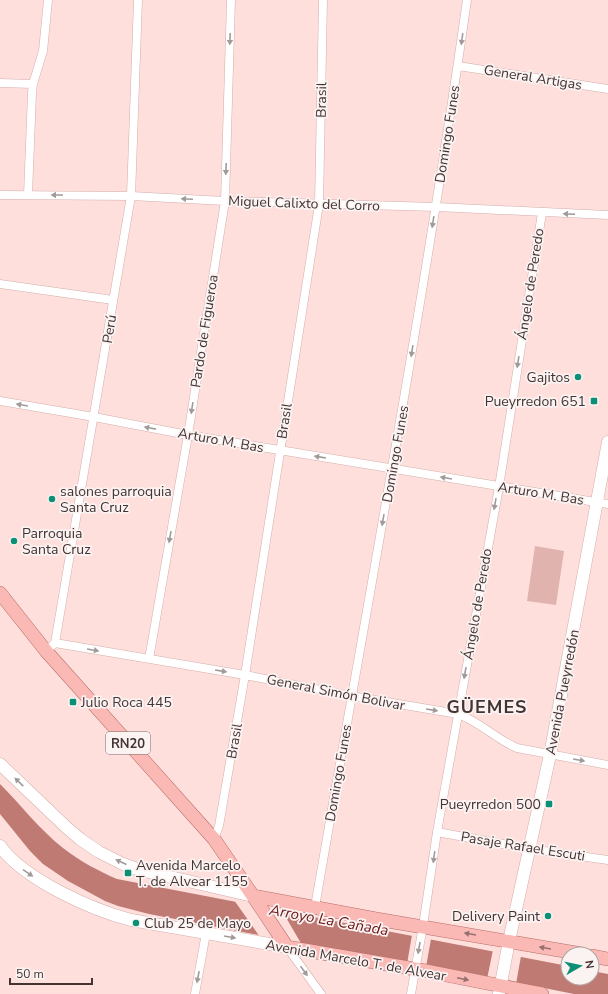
<svg xmlns="http://www.w3.org/2000/svg" width="608" height="994" font-family="'Nunito Sans',sans-serif">
  <style>
    .green { fill: #e1b3af }
    .water { fill: #bf7a74 }
    .pier { fill: #fedfdc }
    .lines { fill: none; stroke-linecap: round; stroke-linejoin: round }
    .minor-casing { stroke: #d4aeab; stroke-width: 9 }
    .secondary-casing { stroke: #d4aeab; stroke-width: 13 }
    .primary-casing { stroke: #b76d68; stroke-width: 14 }
    .minor { stroke: #fff; stroke-width: 8 }
    .secondary { stroke: #fff; stroke-width: 12 }
    .primary { stroke: #fab9b5; stroke-width: 13 }
    .oneway { fill: #a19a99 }
    .oneway2 { fill: #95706e }
    .poi-dot { fill: #0b8f77; stroke: #fbf3f2; stroke-width: 1.5 }
    .labels { text-anchor: middle; stroke-width: 3.5; stroke-linejoin: round; paint-order: stroke }
    .shield { fill: #fbf3f2; stroke: #7a6d6c; stroke-width: 1 }
    .shield-label { font-size: 13px; font-weight: bold; fill: #433433 }
    .street-label { font-size: 14px; fill: #433433; stroke: #fbf3f2 }
    .poi-label { font-size: 14px; fill: #433433; stroke: #fbf3f2; text-anchor: start }
    .water-label { font-size: 15px; font-style: italic; fill: #6a1618; stroke: #fbf3f2 }
    .district-label { font-size: 18px; font-weight: bold; letter-spacing: 1px; fill: #433433; stroke: #fbf3f2 }
  </style>
  <rect width="100%" height="100%" fill="#fedfdc"/>
  <!-- green -->
  <path class="green" d="M535,546L564,551L556,605L527,601Z"/>
  <!-- water -->
  <path class="water" d="M0,784C21,805 40,830 63,848C80,861 98,871 117,879L568,966V978H592V971L608,974V994H574L480,975L327,948L149,914L118,906L105,901L68,881L43,864L30,851L0,814Z"/>
  <!-- pier -->
  <path class="pier" d="M234,900L281,909L302,945L260,937Z
    M412,935L431,939L426,967L407,964Z
    M493,950L521,956L516,984L487,979Z"/>
  <g class="lines">
    <!-- minor casing -->
    <g class="minor-casing">
      <path id="minor" d="M458,66L608,89
        M0,83L33,84
        M0,195L131,196L225,201L436,207L608,215
        M28,195L32,93L33,84L43,51L48,0
        M0,284L113,300
        M0,401L94,417L188,435L608,504
        M55,643L245,675L351,696L458,714C480,722 496,739 517,748L608,765
        M46,651L55,643L131,196L138,0
        M149,659L188,435L225,201L231,0
        M437,832L530,849L608,860
        M214,839L219,826L245,675L317,217L319,204L323,0
        M315,907C367,605 424,303 467,0
        M287,947L321,994
        M195,994L206,933
        M411,994L423,926L437,832L499,487L542,213"/>
    </g>
    <!-- secondary casing -->
    <g class="secondary-casing">
      <path id="secondary" d="M0,764L66,827L80,839L99,852L123,864L140,870L253,896
        M0,846C23,879 92,910 131,920L287,947
        M499,994L509,941L550,755L608,442"/>
    </g>
    <!-- primary casing -->
    <g class="primary-casing">
      <path id="primary" d="M0,593L46,651L214,839L253,896L287,947L426,971L542,994
        M253,896L376,919L582,954
        M592,956L608,959"/>
    </g>
    <!-- minor -->
    <use href="#minor" class="minor"/>
    <!-- secondary -->
    <use href="#secondary" class="secondary"/>
    <!-- primary -->
    <use href="#primary" class="primary"/>
  </g>
  <!-- one-way arrows -->
  <defs><path id="oneway-solid" d="M-6-.8H1V-3.2L6.5 0L1 3.2V.8H-6Z"/></defs>
  <g class="oneway">
    <use href="#oneway-solid" transform="translate(230 39) rotate(92)"/>
    <use href="#oneway-solid" transform="translate(462 39) rotate(98)"/>
    <use href="#oneway-solid" transform="translate(226 169) rotate(92)"/>
    <use href="#oneway-solid" transform="translate(57 195) rotate(-180)"/>
    <use href="#oneway-solid" transform="translate(187 199) rotate(-177)"/>
    <use href="#oneway-solid" transform="translate(569 214) rotate(-178)"/>
    <use href="#oneway-solid" transform="translate(433 222) rotate(99)"/>
    <use href="#oneway-solid" transform="translate(412 351) rotate(99)"/>
    <use href="#oneway-solid" transform="translate(518 362) rotate(99)"/>
    <use href="#oneway-solid" transform="translate(22 405) rotate(-170)"/>
    <use href="#oneway-solid" transform="translate(192 408) rotate(99)"/>
    <use href="#oneway-solid" transform="translate(150 428) rotate(-169)"/>
    <use href="#oneway-solid" transform="translate(320 457) rotate(-171)"/>
    <use href="#oneway-solid" transform="translate(446 478) rotate(-170)"/>
    <use href="#oneway-solid" transform="translate(495 504) rotate(100)"/>
    <use href="#oneway-solid" transform="translate(383 520) rotate(100)"/>
    <use href="#oneway-solid" transform="translate(170 537) rotate(100)"/>
    <use href="#oneway-solid" transform="translate(93 650) rotate(10)"/>
    <use href="#oneway-solid" transform="translate(221 671) rotate(9)"/>
    <use href="#oneway-solid" transform="translate(465 673) rotate(100)"/>
    <use href="#oneway-solid" transform="translate(432 710) rotate(9)"/>
    <use href="#oneway-solid" transform="translate(579 760) rotate(10)"/>
    <use href="#oneway-solid" transform="translate(19 782) rotate(-136)"/>
    <use href="#oneway-solid" transform="translate(434 857) rotate(98)"/>
    <use href="#oneway-solid" transform="translate(121 862) rotate(-156)"/>
    <use href="#oneway-solid" transform="translate(28 873) rotate(34)"/>
    <use href="#oneway-solid" transform="translate(230 937) rotate(10)"/>
    <use href="#oneway-solid" transform="translate(419 948) rotate(100)"/>
    <use href="#oneway-solid" transform="translate(304 971) rotate(54)"/>
    <use href="#oneway-solid" transform="translate(198 977) rotate(101)"/>
  </g>
  <g class="oneway2">
    <use href="#oneway-solid" transform="translate(470 934) rotate(-170)"/>
    <use href="#oneway-solid" transform="translate(545 948) rotate(-170)"/>
    <use href="#oneway-solid" transform="translate(463 979) rotate(12)"/>
  </g>
  <!-- markers -->
  <g class="poi-dot">
    <circle cx="578" cy="377" r="4"/>
    <rect x="590" y="397" width="8" height="8" rx="2"/>
    <circle cx="52" cy="499" r="4"/>
    <circle cx="14" cy="541" r="4"/>
    <rect x="69" y="698" width="8" height="8" rx="2"/>
    <rect x="545" y="800" width="8" height="8" rx="2"/>
    <rect x="124" y="869" width="8" height="8" rx="2"/>
    <circle cx="548" cy="916" r="4"/>
    <circle cx="136" cy="923" r="4"/>
  </g>
  <g class="labels">
    <!-- shield labels -->
    <rect class="shield" x="106" y="732" width="44" height="22" rx="3"/>
    <g class="shield-label">
      <text x="128" y="748">RN20</text>
    </g>
    <!-- street labels -->
    <g class="street-label">
      <text transform="translate(533 77) rotate(9)" y="5">General Artigas</text>
      <text transform="translate(321 100) rotate(-89)" y="5">Brasil</text>
      <text transform="translate(447 134) rotate(-81)" y="5">Domingo Funes</text>
      <text transform="translate(304 203) rotate(2)" y="5">Miguel Calixto del Corro</text>
      <text transform="translate(530 284) rotate(-81)" y="5">Ángelo de Peredo</text>
      <text transform="translate(109 329) rotate(-81)" y="5">Perú</text>
      <text transform="translate(204 331) rotate(-81)" y="5">Pardo de Figueroa</text>
      <text transform="translate(284 421) rotate(-81)" y="5">Brasil</text>
      <text transform="translate(221 440) rotate(10)" y="5">Arturo M. Bas</text>
      <text transform="translate(395 454) rotate(-80)" y="5">Domingo Funes</text>
      <text transform="translate(541 493) rotate(9)" y="5">Arturo M. Bas</text>
      <text transform="translate(477 604) rotate(-80)" y="5">Ángelo de Peredo</text>
      <text transform="translate(336 692) rotate(11)" y="5">General Simón Bolivar</text>
      <text transform="translate(562 692) rotate(-79)" y="5">Avenida Pueyrredón</text>
      <text transform="translate(234 741) rotate(-80)" y="5">Brasil</text>
      <text transform="translate(338 773) rotate(-80)" y="5">Domingo Funes</text>
      <text transform="translate(523 846) rotate(9)" y="5">Pasaje Rafael Escuti</text>
      <text transform="translate(356 960) rotate(10)" y="5">Avenida Marcelo T. de Alvear</text>
    </g>
    <!-- poi labels -->
    <g class="poi-label">
      <text x="570" y="382" text-anchor="end">Gajitos</text>
      <text x="586" y="406" text-anchor="end">Pueyrredon 651</text>
      <text x="60" y="496">salones parroquia<tspan x="60" dy="16">Santa Cruz</tspan></text>
      <text x="22" y="538">Parroquia<tspan x="22" dy="16">Santa Cruz</tspan></text>
      <text x="81" y="707">Julio Roca 445</text>
      <text x="541" y="809" text-anchor="end">Pueyrredon 500</text>
      <text x="136" y="870">Avenida Marcelo<tspan x="136" dy="16">T. de Alvear 1155</tspan></text>
      <text x="540" y="921" text-anchor="end">Delivery Paint</text>
      <text x="144" y="928">Club 25 de Mayo</text>
    </g>
    <!-- water labels -->
    <g class="water-label">
      <text transform="translate(329 920) rotate(10)" y="5">Arroyo La Cañada</text>
    </g>
    <!-- district labels -->
    <g class="district-label">
      <text x="487" y="713">GÜEMES</text>
    </g>
  </g>
  <!-- north arrow -->
  <g transform="translate(580 966) rotate(81)"><circle r="19" fill="#fbf3f2" stroke="#b1a7a6"/>
  <path d="M0-3L7 15L0 10L-7 15Z" fill="#0b8f77"/>
  <text y="-6" font-size="11" font-weight="bold" text-anchor="middle" fill="#433433">N</text>
  </g>
  <!-- scale -->
  <path d="M10 978v6h82v-6" fill="none" stroke="#433433" stroke-width="2"/>
  <text x="16" y="978" font-size="12" fill="#433433" stroke="#fbf3f2" stroke-width="3" paint-order="stroke">50 m</text>
</svg>
